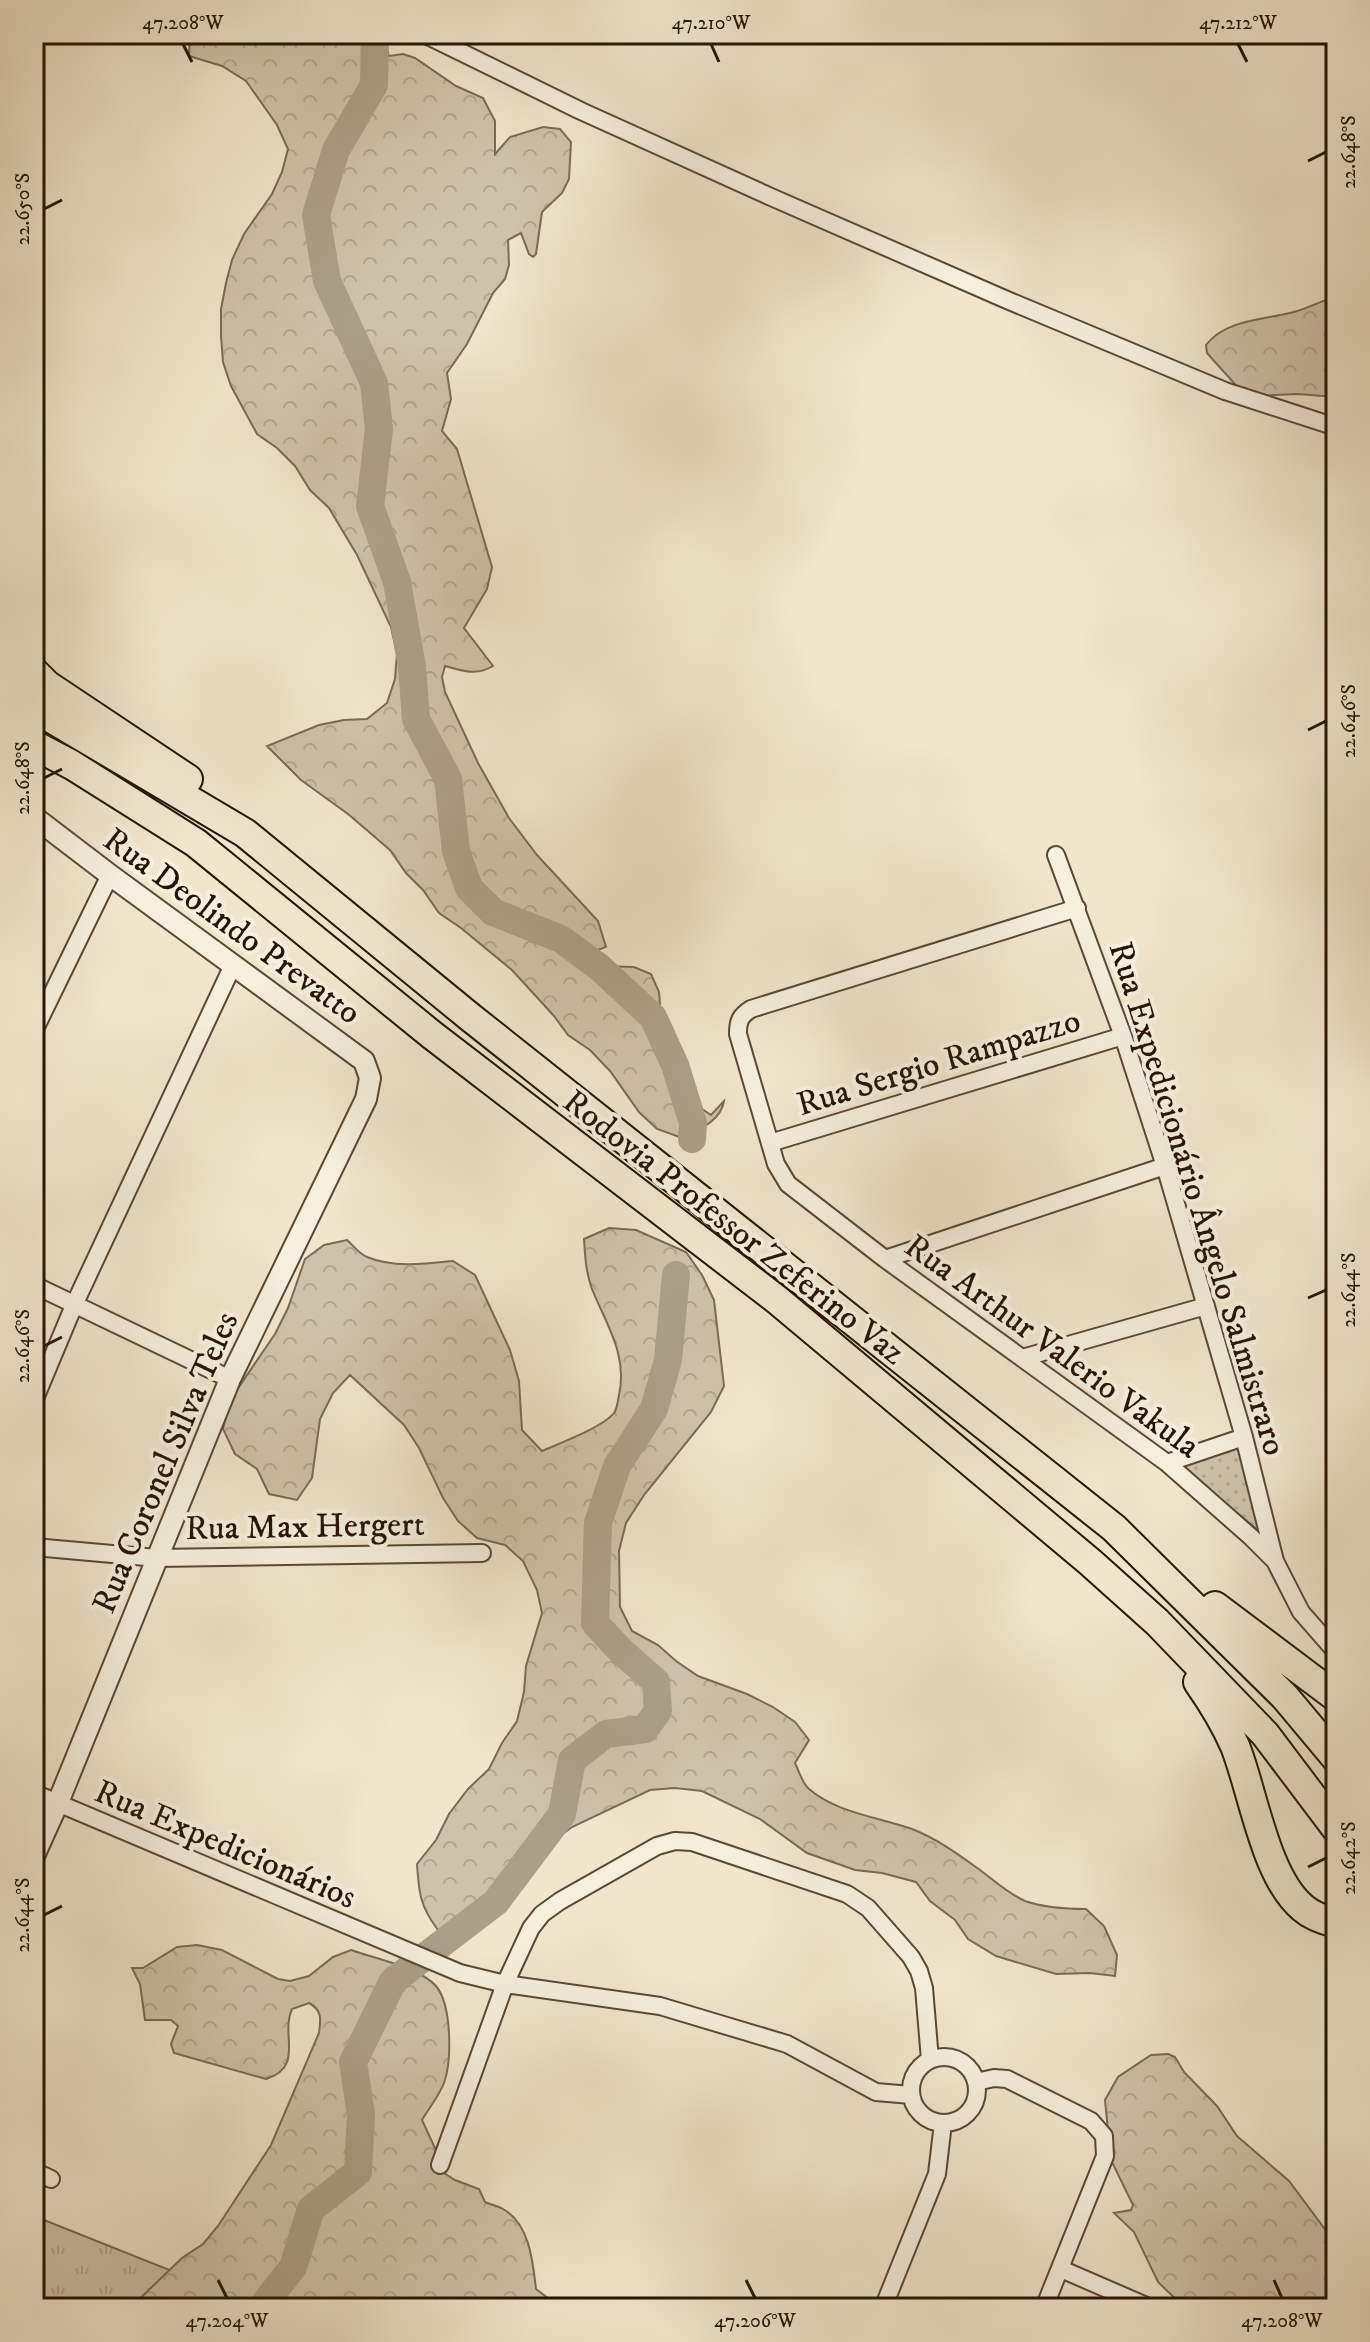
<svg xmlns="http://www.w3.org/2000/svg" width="1370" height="2342" font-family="'IM FELL DW Pica',serif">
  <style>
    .grass { fill: url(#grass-tufts); stroke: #7a6b56; stroke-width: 2 }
    .forest { fill: url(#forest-crowns); stroke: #7a6b56; stroke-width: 2 }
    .park { fill: url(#park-dots); stroke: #7a6b56; stroke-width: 2 }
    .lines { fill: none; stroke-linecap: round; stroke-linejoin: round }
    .river { stroke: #ab9f88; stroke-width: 28 }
    .minor-casing { stroke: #584835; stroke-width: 20 }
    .tertiary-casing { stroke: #584835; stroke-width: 24 }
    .motorway-casing { stroke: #261403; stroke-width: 32 }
    .minor { stroke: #f5efde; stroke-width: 16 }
    .tertiary { stroke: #f5efde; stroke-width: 20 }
    .motorway { stroke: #f0e6cc; stroke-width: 28 }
    .ticks { fill: none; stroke: #261403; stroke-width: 3 }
    .labels { text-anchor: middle; stroke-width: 8; stroke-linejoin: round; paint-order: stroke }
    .street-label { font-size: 34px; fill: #261403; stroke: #f5efde }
    .neatline { fill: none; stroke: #261403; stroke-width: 3 }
    .ticks-label { font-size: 20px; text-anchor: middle; fill: #261403 }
  </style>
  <defs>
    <pattern id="grass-tufts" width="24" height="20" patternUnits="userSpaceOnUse" patternTransform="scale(2)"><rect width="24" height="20" fill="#cec2aa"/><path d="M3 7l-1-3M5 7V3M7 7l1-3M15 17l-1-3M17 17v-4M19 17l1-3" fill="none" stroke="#b1a691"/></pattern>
    <pattern id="forest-crowns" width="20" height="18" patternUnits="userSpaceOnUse" patternTransform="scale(2)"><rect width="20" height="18" fill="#cec2aa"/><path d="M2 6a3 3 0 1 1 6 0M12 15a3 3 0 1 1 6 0" fill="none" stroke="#b1a691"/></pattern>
    <pattern id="park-dots" width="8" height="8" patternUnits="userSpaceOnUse" patternTransform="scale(2)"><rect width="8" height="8" fill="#cec2aa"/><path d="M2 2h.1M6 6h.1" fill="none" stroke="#b1a691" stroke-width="1.8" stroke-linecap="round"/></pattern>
  </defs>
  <rect width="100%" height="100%" fill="#f0e6cc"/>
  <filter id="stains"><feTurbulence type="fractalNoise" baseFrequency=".0025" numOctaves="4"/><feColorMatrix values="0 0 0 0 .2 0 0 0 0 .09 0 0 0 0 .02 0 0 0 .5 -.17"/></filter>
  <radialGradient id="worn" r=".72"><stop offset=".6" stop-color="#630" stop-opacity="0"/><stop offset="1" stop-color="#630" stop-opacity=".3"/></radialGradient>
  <!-- grass -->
  <path class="grass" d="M34,2216L252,2303L229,2308H34Z"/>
  <!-- forest -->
  <path class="forest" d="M190,34H382L389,56L403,54L415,58L456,86L483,98L495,121V154L510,137L543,127L560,129L571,142L569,179L562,193L542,212L536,254L533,257L529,254L521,233L508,240L509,265L505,279L493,293L467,344L447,373L451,399L442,431L457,449L492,567L487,589L464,628L493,666C477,676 462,671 445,666L442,677L445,692L478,763L509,818L537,855L598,921L606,947L587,954L583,960L598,966L634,967L651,974L659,992L662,1034L702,1109L711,1115L724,1101C721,1121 698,1130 682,1138L657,1129L639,1112L610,1071L590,1050L568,1035L554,1016L512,970L461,928L439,913L423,890L406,873L390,850L348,814L301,780L267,746L319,725L344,720L367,719L387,703L395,679L397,654L391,627L357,555L329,508L310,490L295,466L277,448L257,434L231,386L223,362L221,336V309L226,283L232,260L244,234L272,194L282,172L288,149L277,125L246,81L222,66L189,56Z
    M1336,296V397L1297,394L1254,396L1241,391L1207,353L1206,345C1226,319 1264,320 1294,312C1308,308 1322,301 1336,296Z
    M609,1228L636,1230L686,1252L702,1275L714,1300L724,1386L711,1412L644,1495L626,1523L619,1551L620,1607L632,1631L658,1645L676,1661L698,1676L747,1694L773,1707L795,1722L809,1740L795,1763C799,1771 802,1783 809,1789C837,1813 878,1817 912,1829C936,1838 959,1855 980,1870C995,1881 1007,1893 1025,1901C1045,1908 1065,1909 1086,1909L1104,1926L1117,1955L1115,1976L1090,1973L1056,1974L996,1956L968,1939L955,1920L930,1901L916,1882L882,1873L855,1870L807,1853L760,1819L702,1791L675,1788L650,1790L572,1827L553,1841L536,1859L521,1881L508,1907L485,1923L463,1928L438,1930C420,1906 419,1894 417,1864L436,1840L449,1814L468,1789L489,1769L502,1743L517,1721L524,1692L526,1666L542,1613L537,1590L523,1561L505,1545L477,1538L458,1521L443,1498L419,1448L404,1425L350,1375L333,1393L320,1419L312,1478L297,1500L269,1494L257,1469L235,1454L223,1429L230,1400L275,1334L288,1308L305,1259L324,1245L347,1240C353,1245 359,1254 367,1257C393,1268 425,1264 453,1261L475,1275L510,1350L519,1381L522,1430L542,1451C560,1443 603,1427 614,1413C617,1409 618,1400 619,1395C628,1355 606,1324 592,1289C586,1273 585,1256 584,1239Z
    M197,1945L222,1950L278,1979L290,1981L309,1976L333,1957L351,1950C373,1958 421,1968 436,1986C452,2005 452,2061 444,2083C439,2096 429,2108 422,2120L439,2157L433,2166L455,2180L479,2189L485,2202C491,2205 498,2206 503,2209C530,2224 533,2263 536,2289L553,2302L556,2308H130L182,2258L203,2244L218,2226L271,2145L319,2033C321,2019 322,2010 309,2003L292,2009C280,2034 305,2067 266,2079L174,2053L171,2044L178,2026L171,2020H145L140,1984L132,1968H143L177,1947Z
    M1168,2054L1175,2057L1184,2072L1217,2106L1237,2136L1289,2181L1336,2244V2308H1185L1158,2282L1134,2232L1114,2213L1131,2210L1133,2205L1111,2160L1105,2100L1118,2077L1151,2055Z"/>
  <!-- park -->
  <path class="park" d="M1240,1444L1264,1535L1177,1464Z"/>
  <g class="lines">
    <!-- river -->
    <path class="river" d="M375,34L374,85L336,150L316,215L327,281L374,383L379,429L370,506L397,582L412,667L416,719L448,779L456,851L469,888L493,912L561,939L599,967L653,1017L675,1065L693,1123L692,1139
      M261,2308L293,2267L311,2209L358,2172L361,2114L353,2062L393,1981L496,1902L562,1814L572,1760L606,1734L645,1729L658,1711L656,1682L620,1650L595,1623L598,1523L617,1466L654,1409L668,1360L676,1275"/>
    <!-- minor casing -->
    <g class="minor-casing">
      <path id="minor" d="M424,34L581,111L771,197L1007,300L1225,391L1336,427
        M1056,855L1123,1036L1165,1166L1244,1437L1275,1561L1301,1612L1336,1652
        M1077,908L751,1009C740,1016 738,1021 738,1034L776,1164L788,1184L885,1259L1167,1463L1251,1537L1275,1561
        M34,1031L110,875
        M770,1143L1123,1036
        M885,1259L1165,1166
        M34,1285L230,1379
        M1022,1358L1206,1306
        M34,1401L75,1303L233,965
        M1167,1463L1244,1437
        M34,1547L157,1558L482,1553
        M34,1793L460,1973L505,1984L660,2006L787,2044L876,2092L911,2095
        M911 2090a33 33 0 1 1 66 0a33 33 0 1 1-66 0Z
        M976,2082L994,2078L1007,2079L1091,2121L1104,2136L1105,2156L1044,2308
        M440,2165L505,1984L531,1928L542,1914L560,1901L657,1846L675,1841L692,1842L847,1894L868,1908L911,1957L919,1971L924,1988L930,2060
        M34,2171L51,2179
        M1061,2269L1151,2308
        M883,2308L937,2174L943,2123"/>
    </g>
    <!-- tertiary casing -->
    <g class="tertiary-casing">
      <path id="tertiary" d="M34,817L110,875L364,1061L370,1078L366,1099L230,1379L57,1805L34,1856"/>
    </g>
    <!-- motorway casing -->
    <g class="motorway-casing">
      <path id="motorway" d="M34,672L47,685L188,779
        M34,708L245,833L470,1017L1114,1528L1285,1697L1336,1758
        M34,745L72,765L196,843L432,1035L776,1299L1090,1562L1157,1622L1265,1734L1336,1828
        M1215,1606L1336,1697
        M1198,1682C1212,1702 1225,1723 1235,1746C1253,1791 1265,1877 1303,1908C1312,1916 1324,1920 1336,1923"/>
    </g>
    <!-- minor -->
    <use href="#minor" class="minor"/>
    <!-- tertiary -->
    <use href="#tertiary" class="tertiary"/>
    <!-- motorway -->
    <use href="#motorway" class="motorway"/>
  </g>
  <!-- ticks -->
  <path class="ticks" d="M183,44L192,62M711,44L719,62M1238,44L1247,62M1308,161L1326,152M44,209L62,200M1308,730L1326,721M44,778L62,769M1308,1298L1326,1290M44,1346L62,1337M1308,1867L1326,1858M44,1915L62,1906M218,2280L227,2298M746,2280L755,2298M1274,2280L1282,2298"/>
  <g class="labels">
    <!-- street labels -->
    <g class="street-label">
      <text transform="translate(233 925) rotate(36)" y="12">Rua Deolindo Prevatto</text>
      <text transform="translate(938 1061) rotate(-17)" y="12">Rua Sergio Rampazzo</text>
      <text transform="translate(1199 1198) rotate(73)" y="12">Rua Expedicionário Ângelo Salmistraro</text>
      <text transform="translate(735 1226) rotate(38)" y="12">Rodovia Professor Zeferino Vaz</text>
      <text transform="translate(1053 1345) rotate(36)" y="12">Rua Arthur Valerio Vakula</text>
      <text transform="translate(164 1462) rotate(-67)" y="12">Rua Coronel Silva Teles</text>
      <text transform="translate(305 1525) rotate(-1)" y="12">Rua Max Hergert</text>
      <text transform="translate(226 1843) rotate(23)" y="12">Rua Expedicionários</text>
    </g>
  </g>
  <!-- margin -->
  <rect width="1370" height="2342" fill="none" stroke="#f0e6cc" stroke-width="88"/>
  <rect x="44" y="44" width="1282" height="2254" class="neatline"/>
  <g class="ticks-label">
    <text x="183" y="29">47.208°W</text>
    <text x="711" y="29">47.210°W</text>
    <text x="1238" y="29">47.212°W</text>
    <text transform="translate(1348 152) rotate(-90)" y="7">22.648°S</text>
    <text transform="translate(22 209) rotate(-90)" y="7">22.650°S</text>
    <text transform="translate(1348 721) rotate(-90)" y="7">22.646°S</text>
    <text transform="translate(22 778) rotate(-90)" y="7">22.648°S</text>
    <text transform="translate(1348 1290) rotate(-90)" y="7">22.644°S</text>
    <text transform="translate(22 1346) rotate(-90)" y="7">22.646°S</text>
    <text transform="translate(1348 1858) rotate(-90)" y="7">22.642°S</text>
    <text transform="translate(22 1915) rotate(-90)" y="7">22.644°S</text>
    <text x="227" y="2327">47.204°W</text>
    <text x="755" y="2327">47.206°W</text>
    <text x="1282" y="2327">47.208°W</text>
  </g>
  <rect width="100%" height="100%" filter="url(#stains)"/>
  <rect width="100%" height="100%" fill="url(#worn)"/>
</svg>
